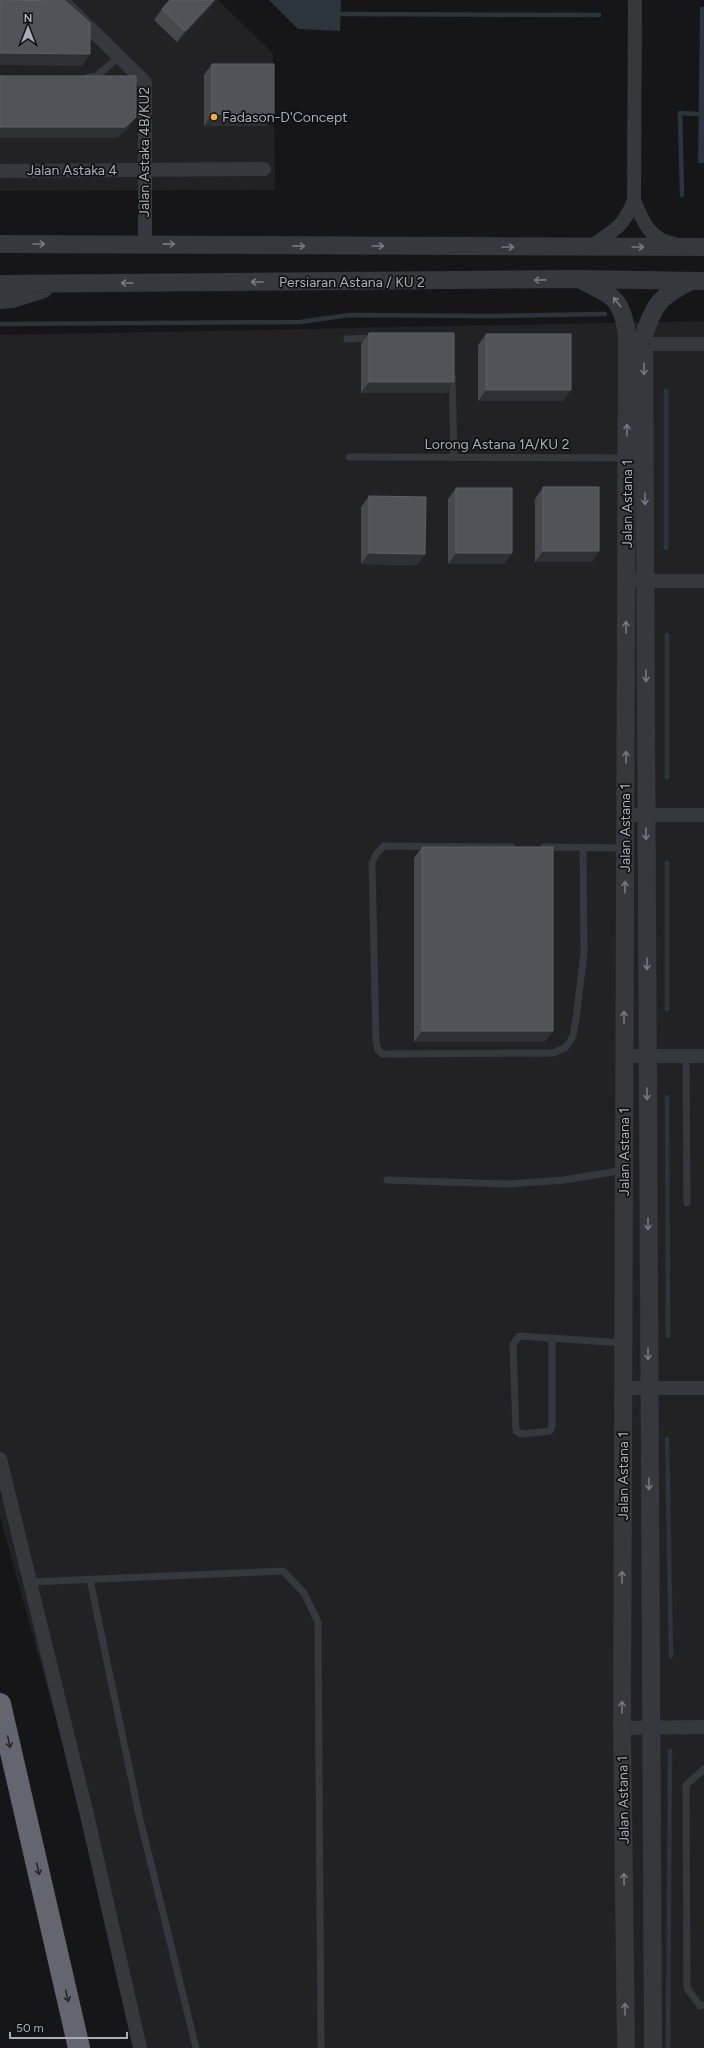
<svg xmlns="http://www.w3.org/2000/svg" width="704" height="2048" font-family="Figtree,sans-serif">
  <style>
    .built { fill: #222225 }
    .water { fill: #2c353c }
    .lines { fill: none; stroke-linecap: round; stroke-linejoin: round }
    .stream { stroke: #2c353c; stroke-width: 4.5 }
    .service { stroke: #37383d; stroke-width: 7 }
    .minor { stroke: #37383d; stroke-width: 14 }
    .tertiary { stroke: #37383d; stroke-width: 18 }
    .motorway { stroke: #63666e; stroke-width: 22 }
    .wall { fill: #47494d }
    .shaded-wall { fill: #2f3033 }
    .building { fill: #525359; stroke: #5f6168 }
    .oneway { stroke: #757881 }
    .oneway2 { stroke: #26262a }
    .poi-dot { fill: #f2b134; stroke: #111113; stroke-width: 1.5 }
    .labels { text-anchor: middle; stroke-width: 3.5; stroke-linejoin: round; paint-order: stroke }
    .poi-label { font-size: 14px; fill: #a8adb8; stroke: #111113; text-anchor: start }
    .street-label { font-size: 14px; fill: #a8adb8; stroke: #111113 }
  </style>
  <rect width="100%" height="100%" fill="#161618"/>
  <!-- built -->
  <path class="built" d="M0,0H218L273,53L275,190L0,191Z
    M704,321V2048H147L0,1517V335Z"/>
  <!-- water -->
  <path class="water" d="M269,0H341L340,31L298,29Z
    M700,7H704V163H698Z"/>
  <g class="lines">
    <!-- stream -->
    <path class="stream" d="M340,14L599,15
      M682,195L680,113L698,114
      M0,324L300,322L349,315L490,316L605,314
      M666,391V548
      M667,777V635
      M667,863V1009
      M667,1097L668,1336
      M667,1439L671,1656
      M668,2048L670,1751"/>
    <!-- service -->
    <path class="service" d="M89,77L96,76L120,57
      M347,339L374,338
      M452,376L454,457
      M349,457L627,458
      M512,847L384,846L377,853L372,863L376,1041L378,1050L383,1054L553,1053L565,1048L569,1043L573,1036L576,1019L584,953L583,848
      M544,847L624,848
      M686,1056L687,1203
      M387,1180L508,1184L564,1180L624,1170
      M552,1338V1426L550,1431L522,1434L516,1431L513,1345L519,1336L623,1343
      M90,1580L139,1815L196,2048
      M30,1582L283,1571L304,1593L318,1622L321,2048
      M704,1769L686,1785L687,1988L700,2006L704,2005"/>
    <!-- minor -->
    <path class="minor" d="M61,0L145,82V244
      M635,0L634,200C642,220 650,240 674,244
      M0,171L264,169
      M590,247C613,231 624,227 634,200
      M644,344H704
      M635,581H704
      M625,815H704
      M624,1056H704
      M623,1388H704
      M0,1459L87,1815L140,2048
      M622,1728L704,1727"/>
    <!-- tertiary -->
    <path class="tertiary" d="M0,244L704,247
      M579,279C612,296 622,296 627,336L622,1728L626,2048
      M0,284L579,279L704,281
      M0,300L13,299L44,289
      M653,2048L644,335C655,302 660,297 691,281"/>
    <!-- motorway -->
    <path class="motorway" d="M0,1704L79,2048"/>
  </g>
  <!-- wall -->
  <path class="wall" d="M170,0H216L212,5L177,42L154,20L162,9Z
    M212,64L274,114L266,126H204V75Z
    M369,333L454,382L446,393H361V344Z
    M486,334L563,401H478V345Z
    M543,487L592,562H535V499Z
    M456,488L504,564H448V499Z
    M369,496L425,554L417,565L361,564V507Z
    M422,847L545,1042H414V858Z"/>
  <!-- shaded-wall -->
  <path class="shaded-wall" d="M214,0H216L212,5L177,42L185,31Z
    M0,53L90,54L82,66L0,65Z
    M212,114H274L266,126H204Z
    M136,117L128,128L117,138H0V127Z
    M369,382H454L446,393H361Z
    M486,390H571L563,401H478Z
    M543,551H599L592,562H535Z
    M369,553L425,554L417,565L361,564Z
    M456,553H512L504,564H448Z
    M422,1031H553L545,1042H414Z"/>
  <!-- building -->
  <path class="building" d="M0,0L65,1L90,23V54L0,53Z
    M170,0H214L185,31L162,9Z
    M212,64H274V114H212Z
    M0,76H136V117L125,127H0Z
    M369,333H454V382H369Z
    M486,334H571V390H486Z
    M543,487H599V551H543Z
    M456,488H512V553H456Z
    M369,496L426,497L425,554L369,553Z
    M422,847H553V1031H422Z"/>
  <!-- one-way arrows -->
  <defs><path id="oneway-shaft" d="M-6 0H5M1.5-3L5.5 0L1.5 3" fill="none" stroke-width="1.6" stroke-linecap="round" stroke-linejoin="round"/></defs>
  <g class="oneway">
    <use href="#oneway-shaft" transform="translate(39 244)"/>
    <use href="#oneway-shaft" transform="translate(169 244) rotate(1)"/>
    <use href="#oneway-shaft" transform="translate(299 246) rotate(1)"/>
    <use href="#oneway-shaft" transform="translate(378 246)"/>
    <use href="#oneway-shaft" transform="translate(508 247)"/>
    <use href="#oneway-shaft" transform="translate(638 247)"/>
    <use href="#oneway-shaft" transform="translate(540 280) rotate(179)"/>
    <use href="#oneway-shaft" transform="translate(257 282) rotate(180)"/>
    <use href="#oneway-shaft" transform="translate(127 283) rotate(180)"/>
    <use href="#oneway-shaft" transform="translate(617 302) rotate(-128)"/>
    <use href="#oneway-shaft" transform="translate(644 369) rotate(90)"/>
    <use href="#oneway-shaft" transform="translate(627 430) rotate(-90)"/>
    <use href="#oneway-shaft" transform="translate(645 499) rotate(90)"/>
    <use href="#oneway-shaft" transform="translate(626 627) rotate(-90)"/>
    <use href="#oneway-shaft" transform="translate(646 676) rotate(90)"/>
    <use href="#oneway-shaft" transform="translate(626 757) rotate(-90)"/>
    <use href="#oneway-shaft" transform="translate(646 834) rotate(90)"/>
    <use href="#oneway-shaft" transform="translate(625 887) rotate(-90)"/>
    <use href="#oneway-shaft" transform="translate(647 964) rotate(90)"/>
    <use href="#oneway-shaft" transform="translate(624 1017) rotate(-90)"/>
    <use href="#oneway-shaft" transform="translate(647 1094) rotate(90)"/>
    <use href="#oneway-shaft" transform="translate(648 1224) rotate(90)"/>
    <use href="#oneway-shaft" transform="translate(648 1354) rotate(90)"/>
    <use href="#oneway-shaft" transform="translate(649 1484) rotate(90)"/>
    <use href="#oneway-shaft" transform="translate(622 1577) rotate(-90)"/>
    <use href="#oneway-shaft" transform="translate(622 1707) rotate(-90)"/>
    <use href="#oneway-shaft" transform="translate(624 1879) rotate(-91)"/>
    <use href="#oneway-shaft" transform="translate(625 2009) rotate(-91)"/>
  </g>
  <g class="oneway2">
    <use href="#oneway-shaft" transform="translate(9 1742) rotate(77)"/>
    <use href="#oneway-shaft" transform="translate(38 1869) rotate(77)"/>
    <use href="#oneway-shaft" transform="translate(67 1996) rotate(77)"/>
  </g>
  <!-- markers -->
  <circle class="poi-dot" cx="214" cy="117" r="4"/>
  <g class="labels">
    <!-- poi labels -->
    <g class="poi-label">
      <text x="222" y="122">Fadason-D'Concept</text>
    </g>
    <!-- street labels -->
    <g class="street-label">
      <text transform="translate(144 152) rotate(-90)" y="5">Jalan Astaka 4B/KU2</text>
      <text x="72" y="175">Jalan Astaka 4</text>
      <text x="352" y="287">Persiaran Astana / KU 2</text>
      <text x="497" y="449">Lorong Astana 1A/KU 2</text>
      <text transform="translate(627 504) rotate(-90)" y="5">Jalan Astana 1</text>
      <text transform="translate(625 828) rotate(-90)" y="5">Jalan Astana 1</text>
      <text transform="translate(624 1152) rotate(-90)" y="5">Jalan Astana 1</text>
      <text transform="translate(623 1476) rotate(-90)" y="5">Jalan Astana 1</text>
      <text transform="translate(623 1800) rotate(-91)" y="5">Jalan Astana 1</text>
    </g>
  </g>
  <!-- north arrow -->
  <g transform="translate(28 28)" stroke="#111113" stroke-width="3" paint-order="stroke">
  <path d="M0-3L7 15L0 10L-7 15Z" fill="#a8adb8"/>
  <text y="-6" font-size="11" font-weight="bold" text-anchor="middle" fill="#a8adb8">N</text>
  </g>
  <!-- scale -->
  <path d="M10 2032v6h117v-6" fill="none" stroke="#a8adb8" stroke-width="2"/>
  <text x="16" y="2032" font-size="12" fill="#a8adb8" stroke="#111113" stroke-width="3" paint-order="stroke">50 m</text>
</svg>
